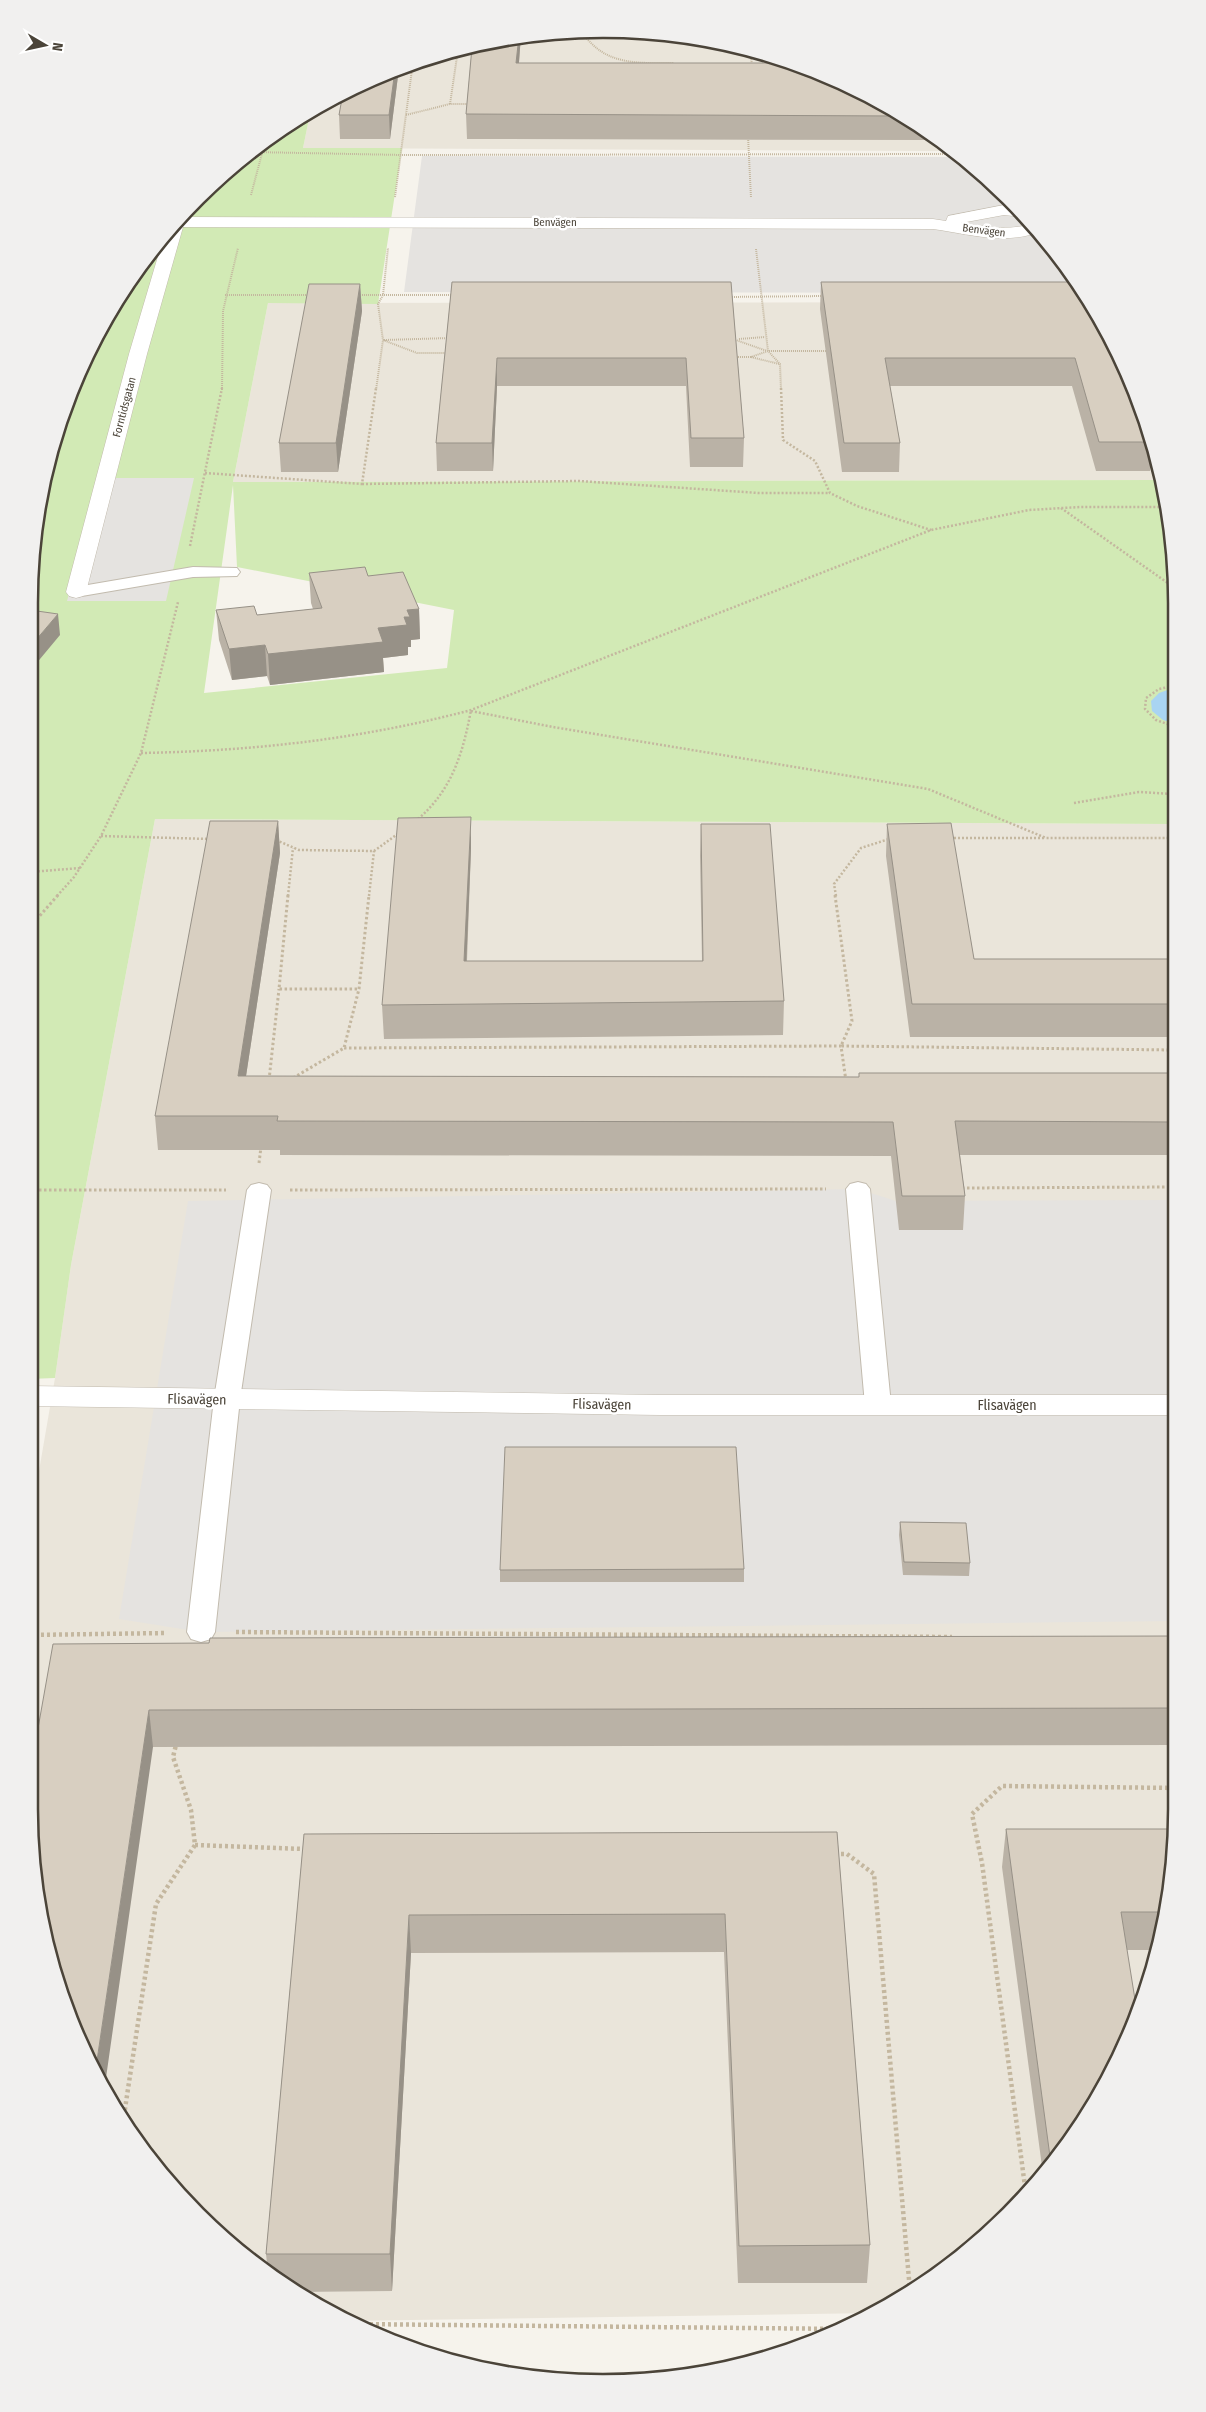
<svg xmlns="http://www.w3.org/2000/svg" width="1206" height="2412" font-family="'Fira Sans Condensed',sans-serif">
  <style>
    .residential { fill: #eae5da }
    .green { fill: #d2eab5; fill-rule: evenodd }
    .parking { fill: #e5e3e0 }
    .water { fill: #a9d4f2 }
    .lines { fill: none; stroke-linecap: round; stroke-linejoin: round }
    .service-casing { stroke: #c2bbae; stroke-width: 2 }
    .minor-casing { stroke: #c2bbae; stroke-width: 1 }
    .path-far3 { stroke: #c4b79f; stroke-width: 2; stroke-dasharray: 1 1; stroke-linecap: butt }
    .path-far2 { stroke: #c4b79f; stroke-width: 2.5; stroke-dasharray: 2 2; stroke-linecap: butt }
    .path-far1 { stroke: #c4b79f; stroke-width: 3; stroke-dasharray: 2.5 2.5; stroke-linecap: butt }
    .path { stroke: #c4b79f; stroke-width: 4.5; stroke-dasharray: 3 3; stroke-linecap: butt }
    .service { fill: #fff; fill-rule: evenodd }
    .minor { fill: #fff; fill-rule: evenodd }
    .wall { fill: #bab2a6 }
    .shaded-wall { fill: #979187 }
    .building { fill: #d8cfc1; stroke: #979187 }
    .labels { text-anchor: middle; stroke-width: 5; stroke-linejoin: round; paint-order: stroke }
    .far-street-label { font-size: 11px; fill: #4b4439; stroke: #fff }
    .street-label { font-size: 14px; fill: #4b4439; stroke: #fff }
    .rim { fill: none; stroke: #4b4439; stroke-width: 2.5 }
  </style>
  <rect width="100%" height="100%" fill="#f6f3ec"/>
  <!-- residential -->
  <path class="residential" d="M640,30L751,48L857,88L951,151L303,148L311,109L418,59L528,34Z
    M1087,302L1134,384L1159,480L233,482L268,303Z
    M155,819L1173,824L1176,1846L1158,1957L1118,2063L1080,2128L1009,2215L952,2265L874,2313L345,2321L316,2306L224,2241L148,2159L106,2096L59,1994L40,1921L29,1809V1529L55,1378L71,1265Z"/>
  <!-- green -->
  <path class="green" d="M311,109L303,148H402L378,304L268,303L233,482L1159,480L1172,528L1173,824L155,819L71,1265L55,1378L29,1379L30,566L48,455L88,349L147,254L224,171ZM233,485L237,567L454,610L447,668L204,693Z
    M478,2368L684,2377L566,2382L491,2372Z"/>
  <!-- parking -->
  <path class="parking" d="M422,156L960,157L981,171L1059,254L1081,293L404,292Z
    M100,478H194L166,601H67Z
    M858,1189L896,1201L1174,1200L1175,1621L201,1632L119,1619L188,1201Z"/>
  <!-- water -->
  <path class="water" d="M1173,688V723L1163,720L1152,711L1151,701L1159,693Z"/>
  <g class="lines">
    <!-- service casing -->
    <g class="service-casing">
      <path id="service" d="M193,567L237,568L240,572L237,576L193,577L76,597L70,596L67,592L70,588L76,587Z
        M858,1182L866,1184L870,1189L891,1405L887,1411L878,1413L869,1411L865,1405L846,1189L850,1184Z
        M259,1183L267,1185L271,1190L240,1399L215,1632L211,1639L201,1642L191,1639L187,1632L214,1399L247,1190L251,1185Z"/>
    </g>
    <!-- minor casing -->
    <g class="minor-casing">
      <path id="minor" d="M1004,205L1015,207L1024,217L1004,215L961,223C985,227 1008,231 1031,224L1039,232C1005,245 968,234 933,229L183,227L147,354L86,592L83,596L76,598L69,596L66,592L129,354L164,236L182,217L933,219L946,221L948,216Z
        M29,1386L660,1395H1175V1415H660L29,1406Z"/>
    </g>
    <!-- path-far3 -->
    <path class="path-far3" d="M582,32C605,66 637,63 674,63
      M588,32L600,35L667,34
      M748,65L752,64L749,48
      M450,104L458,50
      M406,115L450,104H469
      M748,136L751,198
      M252,152L402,155L956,154
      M251,195L265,142
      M395,197L413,62
      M756,249L768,351L780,364L781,390
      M225,295H309
      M358,295H454
      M728,297L824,296
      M733,339L767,351
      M739,339L765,337
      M383,340L417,353H448
      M384,340L450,338
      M734,357H751L768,351H829
      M751,357L779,364
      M222,390L223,311L238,248
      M376,390L383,340L378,304L383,295L388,248"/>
    <!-- path-far2 -->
    <path class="path-far2" d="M781,388L783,440L815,461L830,493L857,506L931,530
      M205,473L362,484L376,388
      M362,484L579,481L759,493H830
      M1061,508L1172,586
      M190,546L222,388
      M1173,686L1159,689L1146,698L1145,709L1156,720L1173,726
      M471,711L553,727L928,789L1046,838H1173
      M141,753C253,751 362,739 471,710L931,530L1029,510L1080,507H1167
      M1074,803L1139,792L1173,794
      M418,819C452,790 463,753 471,710
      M101,836L210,839
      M950,838H1046
      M276,840L299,850L374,851L399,833
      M30,872L80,868
      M57,896L74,877L101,836L141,753L178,602
      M288,896L293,848
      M369,896L374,851
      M836,896L834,884L861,848L889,839"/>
    <!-- path-far1 -->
    <path class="path-far1" d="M288,895L279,989H359
      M835,895L852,1021L841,1046L1174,1050
      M30,927L58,895
      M344,1048L841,1046L846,1081
      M293,1078L344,1048L359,989L369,895
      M269,1080L279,989
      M259,1163L261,1147
      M962,1188L1174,1187
      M29,1190H226
      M290,1190L826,1189"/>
    <!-- path -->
    <path class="path" d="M236,1632L952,1637
      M29,1635L167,1633
      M195,1845L304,1849
      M835,1854H847L874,1874L910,2291
      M123,2122L156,1904L195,1845L191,1810L173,1757L176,1745
      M1026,2194L982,1863L972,1814L1002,1786L1176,1788
      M352,2324L845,2329"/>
    <!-- service -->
    <use href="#service" class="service"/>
    <!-- minor -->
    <use href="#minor" class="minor"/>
  </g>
  <!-- wall -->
  <path class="wall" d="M521,35L519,63L857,88L935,140L467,139L466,114L472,47Z
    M399,68L390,139H340L339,115L343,93Z
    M452,282H731L744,438L743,467H690L686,386H497L493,471H437L436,443Z
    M821,282H1075L1134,384L1152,453L1150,471H1096L1072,386H890L900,443L899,472H842L820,309Z
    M360,284L362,311L338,472H281L279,443Z
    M309,573L368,576L419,609L420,639L411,640V647H408V655L383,658L384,672L270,685L267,676L232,680L219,640L216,610L257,615L313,609L311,603Z
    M278,821L280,853L246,1076L859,1077V1073H1174V1155H960L965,1196L963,1230H899L891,1156L280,1155V1150H158L155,1116Z
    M701,824L784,1001L783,1035L384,1039L382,1005L471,849L467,961H702L700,856Z
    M887,824L974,959H1174V1037H910L886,856Z
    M900,1522L970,1563L969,1576L903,1575L899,1535Z
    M744,1569V1582H500V1570Z
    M1175,1636L1176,1745L153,1747L29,1809L209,1643Z
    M1006,1829L1176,1846L1159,1950H1127L1080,2128L1043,2174L1002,1867Z
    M837,1832L870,2245L867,2283H738L724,1952L411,1953L392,2291L295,2292L268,2272L266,2254L304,1834Z"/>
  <!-- shaded-wall -->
  <path class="shaded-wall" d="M521,35L517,87L516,63L519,36Z
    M399,68L390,139L389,115L395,70Z
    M360,284L362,311L338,472L336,443Z
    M497,358V386L493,471L492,443Z
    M419,609L420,639L411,640V647H408V655L383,658L384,672L270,685L268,654L378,628L404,617L407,610Z
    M58,614L60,635L30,671V647Z
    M265,645L267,676L232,680L229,649Z
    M471,817V849L465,994L464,961Z
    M278,821L280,853L241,1109L238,1076Z
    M149,1710L153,1747L104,2092L95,2074Z
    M409,1915L411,1953L392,2291L390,2254Z"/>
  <!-- building -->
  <path class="building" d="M519,36L516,63H790L857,88L898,116L466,114L472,47Z
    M395,70L389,115H339L343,93Z
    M452,282H731L744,438H691L686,358H497L492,443H436Z
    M821,282H1075L1134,384L1149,442H1099L1075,358H885L900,443H844Z
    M309,284H360L336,443H279Z
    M365,567L368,576L403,572L419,609L407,610L410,617H404L407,625L378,628L383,642L268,654L265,645L229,649L216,610L254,606L257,615L322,608L309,573Z
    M30,610L58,614L30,647Z
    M471,817L464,961H703L701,824H770L784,1001L382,1005L398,818Z
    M210,821H278L238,1076L859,1077V1073H1174V1122L955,1121L965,1196H902L893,1122L277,1121L278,1116H155Z
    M951,823L974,959H1174V1004H912L887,824Z
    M505,1447H736L744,1569L500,1570Z
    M900,1522L966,1523L970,1563L904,1562Z
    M1175,1636L1176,1708L149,1710L95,2074L59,1994L40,1921L29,1809V1779L53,1644L209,1643L210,1638Z
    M1006,1829H1176V1846L1165,1912H1121L1137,2012L1118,2063L1080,2128L1051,2164Z
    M837,1832L870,2245L739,2246L725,1914L409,1915L390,2254H266L304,1834Z"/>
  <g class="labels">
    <!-- far-street labels -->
    <g class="far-street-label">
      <text x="555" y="226">Benvägen</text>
      <text transform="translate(984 230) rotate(7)" y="4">Benvägen</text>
      <text transform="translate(124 407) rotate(-75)" y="4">Forntidsgatan</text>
    </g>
    <!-- street labels -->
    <g class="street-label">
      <text transform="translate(197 1399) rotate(1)" y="5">Flisavägen</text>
      <text transform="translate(602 1404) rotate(1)" y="5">Flisavägen</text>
      <text x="1007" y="1410">Flisavägen</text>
    </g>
  </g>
  <!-- crop -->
  <path d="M0 0H1206V2412H0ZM603 38H603A565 565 0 0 1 1168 603V1809A565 565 0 0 1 603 2374H603A565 565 0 0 1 38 1809V603A565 565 0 0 1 603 38Z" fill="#f1f0ef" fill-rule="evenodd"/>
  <path class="rim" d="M603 38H603A565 565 0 0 1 1168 603V1809A565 565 0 0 1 603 2374H603A565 565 0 0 1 38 1809V603A565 565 0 0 1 603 38Z"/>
  <!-- north arrow -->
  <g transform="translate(45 45) rotate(99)" stroke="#ffffff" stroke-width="4" paint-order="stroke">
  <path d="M0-4L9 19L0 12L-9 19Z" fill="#4b4439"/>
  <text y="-8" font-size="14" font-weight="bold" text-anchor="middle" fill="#4b4439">N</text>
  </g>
</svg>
